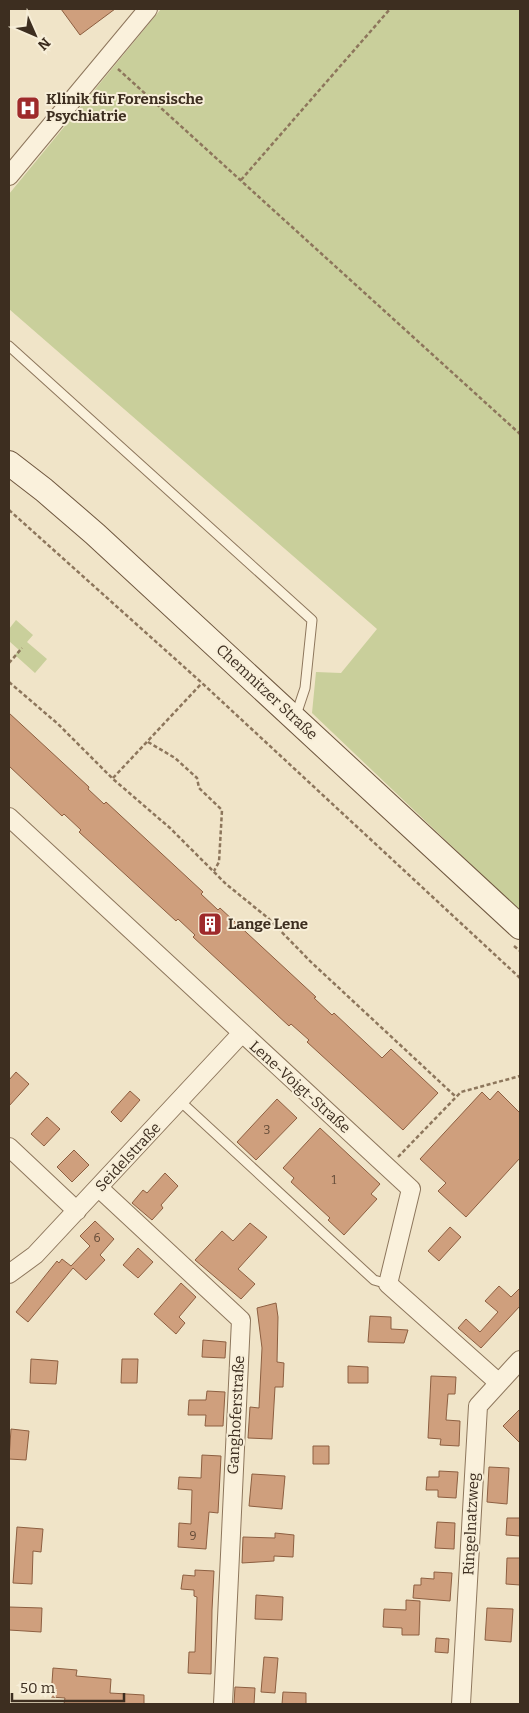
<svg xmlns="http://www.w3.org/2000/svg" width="529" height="1713" font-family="Bitter,serif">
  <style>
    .green { fill: #c9cf9b }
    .building { fill: #cf9f7d; stroke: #8d5f41 }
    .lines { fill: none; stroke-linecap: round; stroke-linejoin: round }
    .service-casing { stroke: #8d765c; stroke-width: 11 }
    .minor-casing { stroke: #8d765c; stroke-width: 20 }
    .secondary-casing { stroke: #6f573f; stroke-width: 26 }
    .path { stroke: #8d765c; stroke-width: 2.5; stroke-dasharray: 4 2.5; stroke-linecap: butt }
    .service { stroke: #faf1dc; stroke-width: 9 }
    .minor { stroke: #faf1dc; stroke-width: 18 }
    .secondary { stroke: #faf1dc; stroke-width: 24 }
    .labels { text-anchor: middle; stroke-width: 4; stroke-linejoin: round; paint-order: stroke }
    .number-label { font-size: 12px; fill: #624a37 }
    .poi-label { font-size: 15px; font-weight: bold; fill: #3d2e20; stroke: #f7eed8; text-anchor: start }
    .street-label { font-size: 15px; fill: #3d2e20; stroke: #f7eed8 }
  </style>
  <rect width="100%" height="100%" fill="#f0e4c8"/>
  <!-- green -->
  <path class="green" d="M161,9H520V911L312,713L316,672L341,673L377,629L9,309V194Z
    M16,620L33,635L27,642L47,659L35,673L15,655L19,650L9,641V629Z"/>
  <!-- building -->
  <path class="building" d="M61,9H115L80,35Z
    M9,713L89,787L88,789L104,804L106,802L203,892L201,894L218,910L220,908L316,997L314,998L332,1015L334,1013L382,1058L391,1049L438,1093L403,1130L307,1042L309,1040L291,1024L289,1026L193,937L195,935L178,919L176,921L79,832L81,830L64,814L62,816L9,766Z
    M16,1072L29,1084L9,1106V1080Z
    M130,1091L140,1100L121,1122L111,1112Z
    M498,1091L520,1113V1158L466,1217L438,1191L446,1183L420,1159L482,1092L490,1100Z
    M277,1099L297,1118L256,1160L237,1142Z
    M47,1117L60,1129L44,1146L31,1134Z
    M320,1128L380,1184L371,1194L377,1199L344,1235L328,1220L330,1218L291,1182L294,1178L283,1168Z
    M74,1150L89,1165L72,1182L57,1167Z
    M165,1173L178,1186L161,1205L163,1208L152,1220L132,1203L143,1190L147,1193Z
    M95,1221L114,1239L100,1255L105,1260L86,1280L73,1268L28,1322L16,1312L57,1261L59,1263L62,1259L71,1266L90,1246L80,1236Z
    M250,1223L267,1237L238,1269L255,1284L241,1299L195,1260L222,1231L233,1241Z
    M450,1227L461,1237L439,1261L428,1251Z
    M138,1248L153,1262L138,1278L123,1265Z
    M181,1283L196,1297L179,1317L185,1323L176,1334L154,1314Z
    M499,1286L511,1297L520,1288V1306L481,1348L458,1328L466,1319L480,1332L498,1312L485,1301Z
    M276,1303L278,1317L277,1362L284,1363L283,1387H275L272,1439L248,1438L250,1407L259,1408L262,1348L257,1308Z
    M370,1316L391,1317V1329L408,1330L404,1343L368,1342Z
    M203,1340L226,1342L225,1358L202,1357Z
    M31,1359L58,1361L56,1384L30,1383Z
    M122,1359H138L137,1383H121Z
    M348,1366L368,1367V1383H348Z
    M431,1376L456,1377L455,1394H448L446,1420L460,1421L459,1446L440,1445L441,1439L428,1438Z
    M207,1391L225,1392L223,1426H205L206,1415H188L189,1400H206Z
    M520,1409V1443L503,1426Z
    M11,1429L29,1431L26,1460L9,1459Z
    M313,1446H329V1464H313Z
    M202,1455L221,1456L218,1513L209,1512L206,1549L178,1547L179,1523L191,1524L192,1490L178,1489L179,1477L201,1478Z
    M489,1467L509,1468L507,1504L487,1502Z
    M439,1471L458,1472L456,1498L438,1497V1490H426L427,1477H439Z
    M252,1474L285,1476L282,1509L249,1506Z
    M507,1518H520V1536L506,1535Z
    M437,1522L455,1523L454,1549L435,1548Z
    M17,1527L43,1529L41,1552L33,1551L32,1584L13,1583Z
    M275,1533L294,1535L293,1557L274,1556V1561L242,1563L243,1537L275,1538Z
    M507,1558H520V1585L506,1584Z
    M195,1570L214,1571L212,1610L211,1674L188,1673L189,1652H195L197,1597L194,1596V1590L181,1589L183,1575L195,1576Z
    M434,1572L452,1573L450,1601L413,1598L414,1585H421V1578L434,1579Z
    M256,1595L283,1597L282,1620L255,1619Z
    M406,1600L420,1601L419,1635H402V1628L383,1627L384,1609L406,1610Z
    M9,1607L42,1608L41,1632L9,1630Z
    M487,1608L513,1609L511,1642L485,1640Z
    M436,1638L449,1639L448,1653L435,1652Z
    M264,1657L278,1658L275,1693L261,1692Z
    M53,1668L77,1670L76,1676L111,1679L110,1693L144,1695V1704H64L65,1698L51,1697Z
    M235,1687L255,1688L254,1704H234Z
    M283,1692L306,1693V1704H282Z"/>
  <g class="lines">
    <!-- service casing -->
    <g class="service-casing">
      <path id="service" d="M9,346L312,620L305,688L295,718
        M180,1101L374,1280L388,1284"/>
    </g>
    <!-- minor casing -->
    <g class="minor-casing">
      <path id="minor" d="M9,176L148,9
        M9,817L411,1189L388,1284L499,1383
        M9,1147L77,1211
        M99,1188L241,1320L223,1704
        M9,1274L35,1255L242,1033
        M461,1704L478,1406L520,1360"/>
    </g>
    <!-- secondary casing -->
    <g class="secondary-casing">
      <path id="secondary" d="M9,463L44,490L95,534L520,927"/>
    </g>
    <!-- path -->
    <path class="path" d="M118,69L520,434
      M241,180L390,9
      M9,510L202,683L520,978
      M9,663L22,648
      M9,682L58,724L113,779L170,828L226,884L268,918L311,962L455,1096
      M148,742L175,758L197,778L199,788L222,810L219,862L214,871
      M113,778L202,683
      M514,946L520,951
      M398,1157L461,1092L520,1076"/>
    <!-- service -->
    <use href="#service" class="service"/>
    <!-- minor -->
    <use href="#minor" class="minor"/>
    <!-- secondary -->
    <use href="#secondary" class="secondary"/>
  </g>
  <!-- icons -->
  <defs>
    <g id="hospital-square" transform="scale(1.25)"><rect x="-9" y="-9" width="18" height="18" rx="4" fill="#9e2a2b" stroke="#f7eed8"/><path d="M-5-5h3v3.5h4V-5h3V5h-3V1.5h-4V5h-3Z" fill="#fff"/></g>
    <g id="building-square" transform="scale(1.25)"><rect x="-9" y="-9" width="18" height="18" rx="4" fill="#9e2a2b" stroke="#f7eed8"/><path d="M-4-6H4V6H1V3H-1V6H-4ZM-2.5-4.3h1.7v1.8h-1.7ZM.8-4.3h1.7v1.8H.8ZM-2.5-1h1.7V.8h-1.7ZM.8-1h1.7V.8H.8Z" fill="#fff"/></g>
  </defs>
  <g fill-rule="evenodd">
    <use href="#hospital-square" x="28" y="108"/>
    <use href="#building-square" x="210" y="924"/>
  </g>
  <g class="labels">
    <!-- number labels -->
    <g class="number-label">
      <text x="267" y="1134">3</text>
      <text x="334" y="1184">1</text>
      <text x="97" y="1242">6</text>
      <text x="193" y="1540">9</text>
    </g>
    <!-- poi labels -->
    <g class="poi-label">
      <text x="46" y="104">Klinik für Forensische<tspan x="46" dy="17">Psychiatrie</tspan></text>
      <text x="228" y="929">Lange Lene</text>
    </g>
    <!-- street labels -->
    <g class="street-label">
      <text transform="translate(267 692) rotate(43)" y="5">Chemnitzer Straße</text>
      <text transform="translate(300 1087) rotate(42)" y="5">Lene-Voigt-Straße</text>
      <text transform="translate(128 1157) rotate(-47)" y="5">Seidelstraße</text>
      <text transform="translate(236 1415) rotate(-87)" y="5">Ganghoferstraße</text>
      <text transform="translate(471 1524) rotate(-87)" y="5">Ringelnatzweg</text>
    </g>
  </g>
  <!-- border -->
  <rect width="529" height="1713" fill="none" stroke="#3d2e20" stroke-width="20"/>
  <!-- north arrow -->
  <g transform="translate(35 35) rotate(135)" stroke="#f7eed8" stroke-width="4" paint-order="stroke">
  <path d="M0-4L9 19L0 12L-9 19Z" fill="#3d2e20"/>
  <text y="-8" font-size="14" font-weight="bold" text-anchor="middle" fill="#3d2e20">N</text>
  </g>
  <!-- scale -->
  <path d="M12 1693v8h112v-8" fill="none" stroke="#3d2e20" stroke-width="2.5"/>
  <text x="20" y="1693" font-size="15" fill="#3d2e20" stroke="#f7eed8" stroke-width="4" paint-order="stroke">50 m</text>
</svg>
